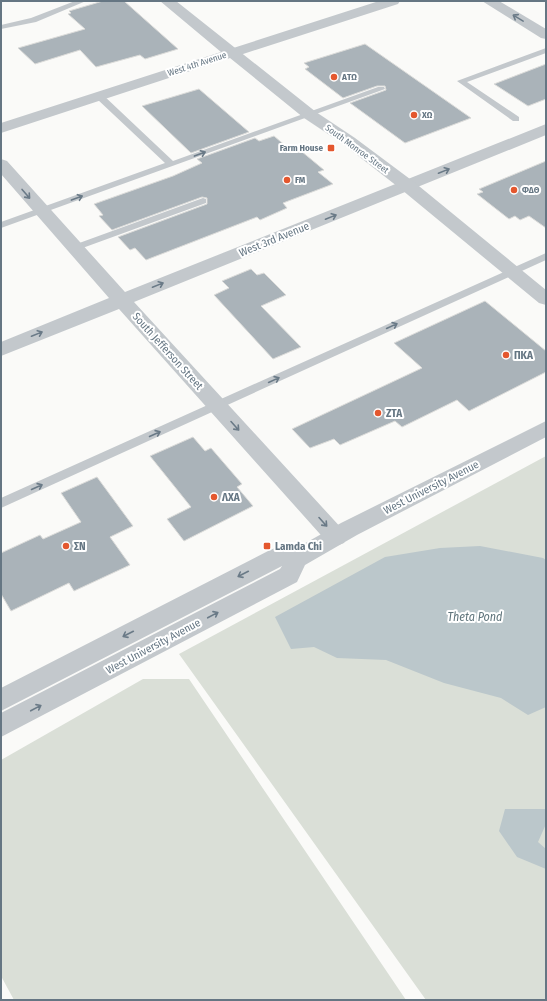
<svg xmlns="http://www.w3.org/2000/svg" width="547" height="1001" font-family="'Fira Sans Condensed',sans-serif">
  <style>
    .green { fill: #dadfd7 }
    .water { fill: #bbc7cb }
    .building { fill: #aab3b9; stroke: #dcdcda }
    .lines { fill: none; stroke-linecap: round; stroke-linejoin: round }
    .service { fill: #c3c8cc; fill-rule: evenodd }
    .minor { fill: #c3c8cc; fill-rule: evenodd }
    .tertiary { fill: #c3c8cc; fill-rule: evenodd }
    .oneway { stroke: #6a7a87 }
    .poi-dot { fill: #e4572e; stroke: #fff; stroke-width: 1.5 }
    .labels { text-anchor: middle; stroke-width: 4; stroke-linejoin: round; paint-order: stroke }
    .far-street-label { font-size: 9px; fill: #657683; stroke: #fff }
    .far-poi-label { font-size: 9px; font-weight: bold; fill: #657683; stroke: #fff; text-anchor: start }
    .street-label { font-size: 11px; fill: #657683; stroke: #fff }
    .poi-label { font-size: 11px; font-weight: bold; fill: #657683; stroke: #fff; text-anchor: start }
    .water-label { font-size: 12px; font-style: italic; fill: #60757c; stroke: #fff }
  </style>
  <rect width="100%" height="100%" fill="#fafaf8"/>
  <!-- green -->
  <path class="green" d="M546,456V1000H426L179,654Z
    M143,679H189L406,1000H14L1,976V760Z"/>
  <!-- water -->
  <path class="water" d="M480,546L543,558L546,560V707L528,715L501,698L444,683L386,660L337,658L314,647L291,649L275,617L385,557L440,548Z
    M505,809H546V824L538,842L546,849V869L517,857L499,831Z"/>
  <!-- building -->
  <path class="building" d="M103,1H124L178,49L145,59L140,55L96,67L80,50L35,64L18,48L85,29L68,14L71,13L69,11Z
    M365,44L471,118L405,143L350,103L386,90L385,86H377L343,98L305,69L309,67L304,63Z
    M546,64V99L528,106L494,84Z
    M199,89L249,132L191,153L142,106Z
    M274,136L288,148L295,146L324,170L318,172L333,184L283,203L287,208L260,220L257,217L146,260L135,248L130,250L118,237L207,204V198L202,197L112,230L99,216L103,215L94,204L173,176L202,163L197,159L255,138L259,141Z
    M546,161V228L529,216L520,220L515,216L509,219L477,194L483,192L479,189Z
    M251,269L257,275L264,273L286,295L261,306L301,347L273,359L214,295L229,288L222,281Z
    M485,301L546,351V372L469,411L457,400L402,427L395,421L340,445L334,439L310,448L292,429L422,368L394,343Z
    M193,437L205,451L211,448L242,484L237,487L253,506L184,541L167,519L191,507L150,456Z
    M97,477L133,526L110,537L130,565L74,591L69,583L11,611L1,594V553L40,535L43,539L81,522L61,493Z"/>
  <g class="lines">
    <!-- service -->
    <path class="service" d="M75,1H86L36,22L1,29V25L31,18Z
      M546,48V53L467,82L519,117V121H513L457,81Z
      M378,87H384L385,89L1,228V222L165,163L96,98V94H102L173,161Z
      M203,198L206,199V203L77,250H71L69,248L71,246Z
      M546,253V260L1,508V498Z"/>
    <!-- minor -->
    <path class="minor" d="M379,1H400L398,4L237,56H227L225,53L227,50Z
      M482,1H499L546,29V39L541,38Z
      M546,124V135L134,302L344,531L347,537L344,543L336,546L328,543L119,309L1,356V342L109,298L1,174V159L7,161L125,292Z"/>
    <!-- tertiary -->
    <path class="tertiary" d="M160,1H176L316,112L355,138L414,182L546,290V305L539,303L402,190L343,144L304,118L230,58L1,133V123L221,52Z
      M546,421V437L357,535L305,565L297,582L1,737V713L280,569L282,566L1,711V688L270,550L278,547L293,550L341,523Z"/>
  </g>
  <!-- one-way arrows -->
  <defs><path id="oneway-shaft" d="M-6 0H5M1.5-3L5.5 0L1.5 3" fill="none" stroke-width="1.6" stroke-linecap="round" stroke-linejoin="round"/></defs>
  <g class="oneway">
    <use href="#oneway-shaft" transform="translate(518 18) rotate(-149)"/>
    <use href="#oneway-shaft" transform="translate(200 154) rotate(-20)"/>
    <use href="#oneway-shaft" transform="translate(444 171) rotate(-22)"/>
    <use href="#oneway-shaft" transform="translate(26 194) rotate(49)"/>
    <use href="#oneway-shaft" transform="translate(77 198) rotate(-20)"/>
    <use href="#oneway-shaft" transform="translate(331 217) rotate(-22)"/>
    <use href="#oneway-shaft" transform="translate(158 285) rotate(-22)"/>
    <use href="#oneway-shaft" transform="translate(392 326) rotate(-25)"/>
    <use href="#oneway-shaft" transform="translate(37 334) rotate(-22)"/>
    <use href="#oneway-shaft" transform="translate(274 380) rotate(-25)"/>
    <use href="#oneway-shaft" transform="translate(235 426) rotate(48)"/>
    <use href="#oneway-shaft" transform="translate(155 434) rotate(-24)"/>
    <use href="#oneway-shaft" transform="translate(37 487) rotate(-24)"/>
    <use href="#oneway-shaft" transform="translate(323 522) rotate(48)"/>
    <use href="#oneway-shaft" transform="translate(243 574) rotate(153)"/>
    <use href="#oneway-shaft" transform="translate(213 615) rotate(-28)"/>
    <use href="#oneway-shaft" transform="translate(128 634) rotate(153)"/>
    <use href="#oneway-shaft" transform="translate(36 708) rotate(-28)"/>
  </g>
  <!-- markers -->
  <g class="poi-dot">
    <circle cx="334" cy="77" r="4"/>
    <circle cx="414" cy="115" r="4"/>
    <rect x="327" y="144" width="8" height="8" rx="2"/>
    <circle cx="287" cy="180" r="4"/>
    <circle cx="514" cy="190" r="4"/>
    <circle cx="506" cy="355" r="4"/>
    <circle cx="378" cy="413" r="4"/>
    <circle cx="214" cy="497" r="4"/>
    <circle cx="66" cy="546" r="4"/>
    <rect x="263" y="542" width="8" height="8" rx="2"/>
  </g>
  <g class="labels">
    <!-- far-street labels -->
    <g class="far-street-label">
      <text transform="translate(197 64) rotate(-18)" y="3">West 4th Avenue</text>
      <text transform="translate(357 149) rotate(36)" y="3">South Monroe Street</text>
    </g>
    <!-- far-poi labels -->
    <g class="far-poi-label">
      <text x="342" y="80">ΑTΩ</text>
      <text x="422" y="118">XΩ</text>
      <text x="323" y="151" text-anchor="end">Farm House</text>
      <text x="295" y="183">FM</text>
      <text x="522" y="193">ΦΔΘ</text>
    </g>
    <!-- street labels -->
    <g class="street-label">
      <text transform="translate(274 239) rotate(-22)" y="4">West 3rd Avenue</text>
      <text transform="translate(168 351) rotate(48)" y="4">South Jefferson Street</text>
      <text transform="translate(431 487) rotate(-27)" y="4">West University Avenue</text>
      <text transform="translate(153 646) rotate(-28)" y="4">West University Avenue</text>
    </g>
    <!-- poi labels -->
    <g class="poi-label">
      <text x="514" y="359">ΠΚΑ</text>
      <text x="386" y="417">ΖΤΑ</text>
      <text x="222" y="501">ΛXA</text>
      <text x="74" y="550">ΣN</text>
      <text x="275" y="550">Lamda Chi</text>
    </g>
    <!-- water labels -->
    <g class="water-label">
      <text x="475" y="621">Theta Pond</text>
    </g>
  </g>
  <!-- border -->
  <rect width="547" height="1001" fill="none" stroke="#657683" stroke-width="4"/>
</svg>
